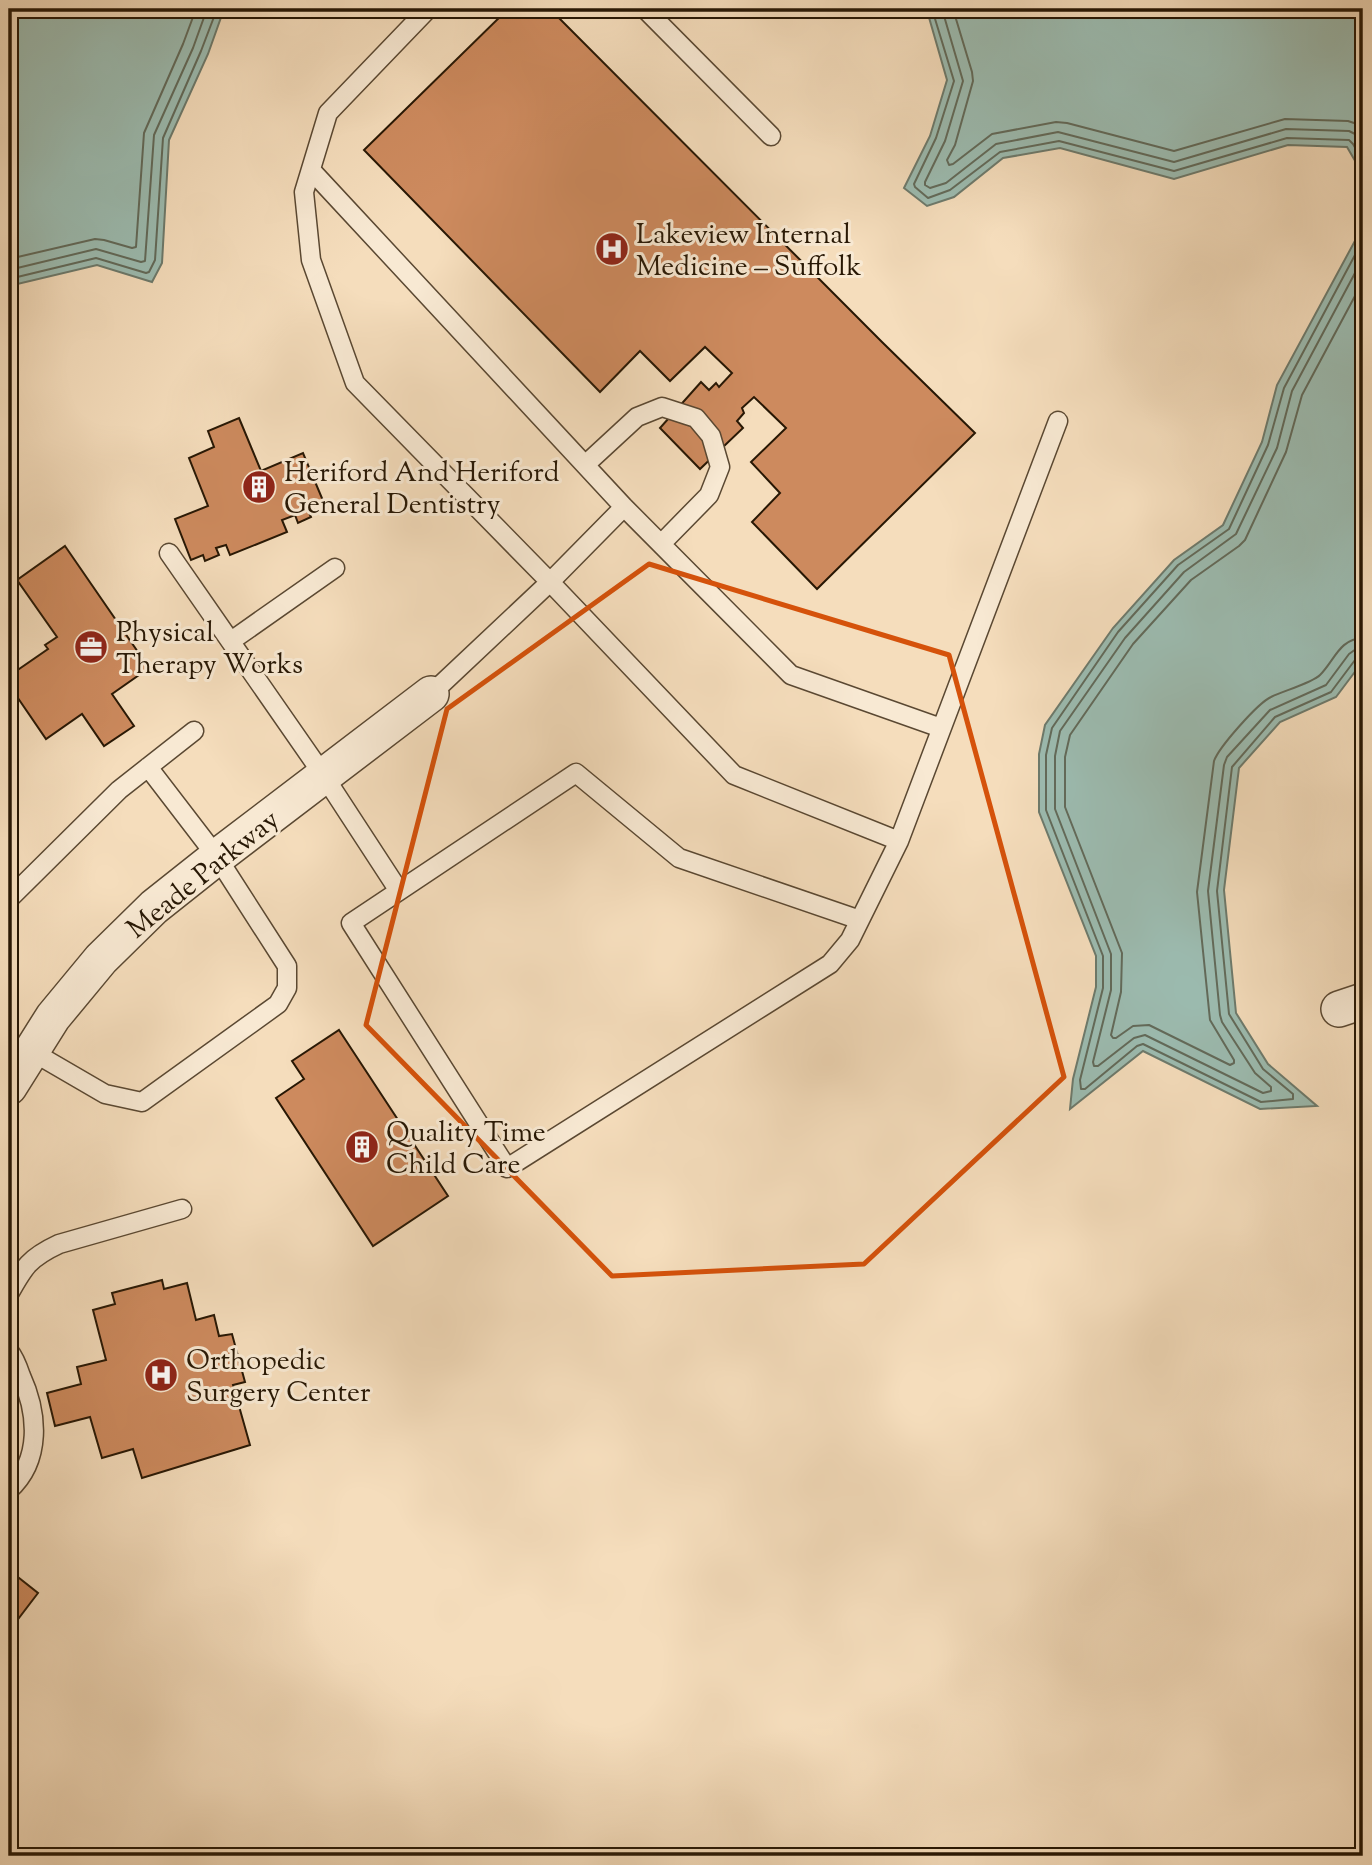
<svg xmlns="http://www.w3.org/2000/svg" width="1372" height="1865" font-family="'Sorts Mill Goudy',serif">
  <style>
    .water { fill: #9cbcb1; stroke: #6d7a6c; stroke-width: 2 }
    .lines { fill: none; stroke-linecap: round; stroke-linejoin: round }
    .shore { stroke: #626a5a; stroke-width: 2 }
    .building { fill: #cd8a5e; stroke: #271704; stroke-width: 2 }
    .service-casing { stroke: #5a4832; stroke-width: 21 }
    .minor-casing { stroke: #5a4832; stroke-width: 38 }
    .service { stroke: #f8e9d3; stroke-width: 18 }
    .minor { stroke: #f8e9d3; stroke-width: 35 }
    .marked { fill: none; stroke: #d5520b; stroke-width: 5; stroke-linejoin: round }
    .labels { text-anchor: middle; stroke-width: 6; stroke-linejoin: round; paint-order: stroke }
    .poi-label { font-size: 28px; fill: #271704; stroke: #f8e9d3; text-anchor: start }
    .street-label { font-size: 28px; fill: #271704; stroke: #f8e9d3 }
  </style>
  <rect width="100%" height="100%" fill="#f5ddbc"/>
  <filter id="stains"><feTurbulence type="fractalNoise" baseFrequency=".00286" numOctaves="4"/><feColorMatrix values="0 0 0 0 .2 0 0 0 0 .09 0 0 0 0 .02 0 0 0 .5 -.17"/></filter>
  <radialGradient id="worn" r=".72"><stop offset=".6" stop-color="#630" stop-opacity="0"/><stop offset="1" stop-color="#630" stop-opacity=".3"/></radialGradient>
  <!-- water -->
  <path class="water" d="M9,9H224L208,54L169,140L162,263L152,282L97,265L9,286Z
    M924,9H1363V661L1336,697L1280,722L1239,768L1224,890L1236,1013L1268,1064L1317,1106L1260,1109L1143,1051L1070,1109L1073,1079L1096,987V956L1039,812V754L1045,725L1113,628L1174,560L1223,525L1262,442L1277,385L1363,226L1361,171L1347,147L1288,145L1174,179L1060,148L1003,158L954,197L927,206L904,188L930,136L947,80L928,14Z"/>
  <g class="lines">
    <!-- shore -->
    <path class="shore" d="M932,9L954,81L936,138L914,184L915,187L928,198L950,190L1000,152L1059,141L1174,171L1287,138L1349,140L1353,144L1363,161
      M942,9L963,81L945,141L925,182V185L930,188L946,183L996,144L1058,132L1174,162L1286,129L1349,131L1357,135L1363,143
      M953,9L972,72L973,81L955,145L947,160L949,165L953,164L992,134L1056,122L1067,123L1174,151L1285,119L1348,121L1363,126
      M1363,240L1284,388L1268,445L1229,529L1178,565L1118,632L1052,728L1046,755V810L1103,956V988L1080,1080L1081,1089H1085L1137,1046L1143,1044L1261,1102L1293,1099V1094L1263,1069L1229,1014L1217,891L1232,767L1275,717L1331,692L1355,660L1363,657
      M1363,258L1292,391L1277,448L1236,534L1184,572L1125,638L1060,731L1055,756V809L1111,954V990L1093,1062L1094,1066H1098L1134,1038L1145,1035L1263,1093L1271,1091V1087L1255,1073L1222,1022L1220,1015L1208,891L1224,765L1227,757L1270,710L1326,685L1349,654L1356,649H1363
      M9,259L95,239L104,240L132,248L136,247L144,133L183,44L196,9
      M9,270L96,249L141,262L145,261L154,135L193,48L207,9
      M9,279L96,258L146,273L149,272L155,260L163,138L201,51L217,9
      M1363,281L1302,395L1286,452L1245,540L1239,546L1191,580L1133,644L1070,735L1065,757V807L1122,953L1121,992L1111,1035L1113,1038H1116L1133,1026L1149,1025L1230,1065L1234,1063V1060L1210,1020L1197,892L1214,761C1219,747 1258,703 1271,697C1283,691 1312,683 1320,675C1335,660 1339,639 1363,638"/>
  </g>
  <!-- building -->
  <path class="building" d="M508,9H550L882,342L975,433L817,589L752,522L780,493L751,462L786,428L754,397L742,408L744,413L737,421L743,428L700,469L660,428L701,382L709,390L716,383L719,387L732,373L705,347L670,381L640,351L600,392L364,150Z
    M239,418L261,471L303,453L324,503L308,510L311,517L298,523L295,515L282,520L287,532L230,555L226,545L216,548L219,555L205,561L203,555L191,560L175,519L208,506L189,458L214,447L208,431Z
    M65,546L149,668L112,694L134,726L104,746L82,714L46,739L9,685V676L48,649L45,645L57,637L17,580Z
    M339,1030L448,1196L373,1246L276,1098L304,1079L292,1061Z
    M162,1280L164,1289L187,1283L196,1320L214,1315L219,1336L232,1334L245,1382L233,1385L250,1445L142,1478L133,1449L102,1458L90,1417L55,1426L47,1393L81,1384L77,1367L106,1360L93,1310L115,1304L112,1293Z
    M9,1570L38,1593L9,1631Z"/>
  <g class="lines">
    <!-- service casing -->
    <g class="service-casing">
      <path id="service" d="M428,9L328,113L304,192L311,260L355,383L550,582L734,775L899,841
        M645,9L771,136
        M311,170L624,507L791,675L941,728
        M585,465L637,417L662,407L696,418L711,436L720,467L709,495L661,544
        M169,553L324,776L399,891L351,923L507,1168L830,964L850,940L899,841L1058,421
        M231,641L335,568
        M431,694L550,582L624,507
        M399,891L576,773L679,858L860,920
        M12,896L119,790L194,731
        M31,1051L105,1094L142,1102L278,1004L287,988V966L217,857L148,767
        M9,1294C24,1267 29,1258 59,1244L182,1209
        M9,1351C15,1358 18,1367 21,1376C38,1413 42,1460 9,1490"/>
    </g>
    <!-- minor casing -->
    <g class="minor-casing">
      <path id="minor" d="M1339,1009L1363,1001
        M9,1087L53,1017L101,959L154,907L217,857L431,694"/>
    </g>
    <!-- service -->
    <use href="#service" class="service"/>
    <!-- minor -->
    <use href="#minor" class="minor"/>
  </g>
  <!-- marked area -->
  <path class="marked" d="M649,564L949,655L1064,1077L864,1264L612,1276L366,1025L447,709Z"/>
  <!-- icons -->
  <defs>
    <g id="hospital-disc" transform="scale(1.75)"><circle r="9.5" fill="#8f2418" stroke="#f8e9d3"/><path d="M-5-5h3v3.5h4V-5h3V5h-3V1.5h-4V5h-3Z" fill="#fff"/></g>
    <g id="building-disc" transform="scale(1.75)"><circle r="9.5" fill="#8f2418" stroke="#f8e9d3"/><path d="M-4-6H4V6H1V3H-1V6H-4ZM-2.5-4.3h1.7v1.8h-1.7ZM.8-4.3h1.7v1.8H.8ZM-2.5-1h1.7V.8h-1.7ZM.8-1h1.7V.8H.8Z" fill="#fff"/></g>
    <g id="office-disc" transform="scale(1.75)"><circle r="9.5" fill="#8f2418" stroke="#f8e9d3"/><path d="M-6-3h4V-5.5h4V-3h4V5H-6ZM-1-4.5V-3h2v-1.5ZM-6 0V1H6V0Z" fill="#fff"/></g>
  </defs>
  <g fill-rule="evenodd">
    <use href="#hospital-disc" x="612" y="249"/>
    <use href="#building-disc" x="259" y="487"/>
    <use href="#office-disc" x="91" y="647"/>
    <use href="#building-disc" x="362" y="1147"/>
    <use href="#hospital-disc" x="161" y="1375"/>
  </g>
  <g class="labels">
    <!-- poi labels -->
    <g class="poi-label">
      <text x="636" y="243">Lakeview Internal<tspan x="636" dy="32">Medicine – Suffolk</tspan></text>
      <text x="284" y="481">Heriford And Heriford<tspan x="284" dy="32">General Dentistry</tspan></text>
      <text x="116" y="641">Physical<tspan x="116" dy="32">Therapy Works</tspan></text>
      <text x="386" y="1141">Quality Time<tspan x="386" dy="32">Child Care</tspan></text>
      <text x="186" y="1369">Orthopedic<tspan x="186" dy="32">Surgery Center</tspan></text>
    </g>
    <!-- street labels -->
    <g class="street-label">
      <text transform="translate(202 873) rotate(-39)" y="10">Meade Parkway</text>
    </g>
  </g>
  <!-- margin -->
  <rect width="1372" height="1865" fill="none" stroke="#f5ddbc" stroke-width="35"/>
  <rect x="10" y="10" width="1351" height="1844" fill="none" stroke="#271704" stroke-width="3.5"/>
  <rect x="18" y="18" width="1337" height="1830" fill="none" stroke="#271704" stroke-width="2"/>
  <rect width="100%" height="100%" filter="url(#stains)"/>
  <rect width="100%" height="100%" fill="url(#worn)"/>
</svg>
